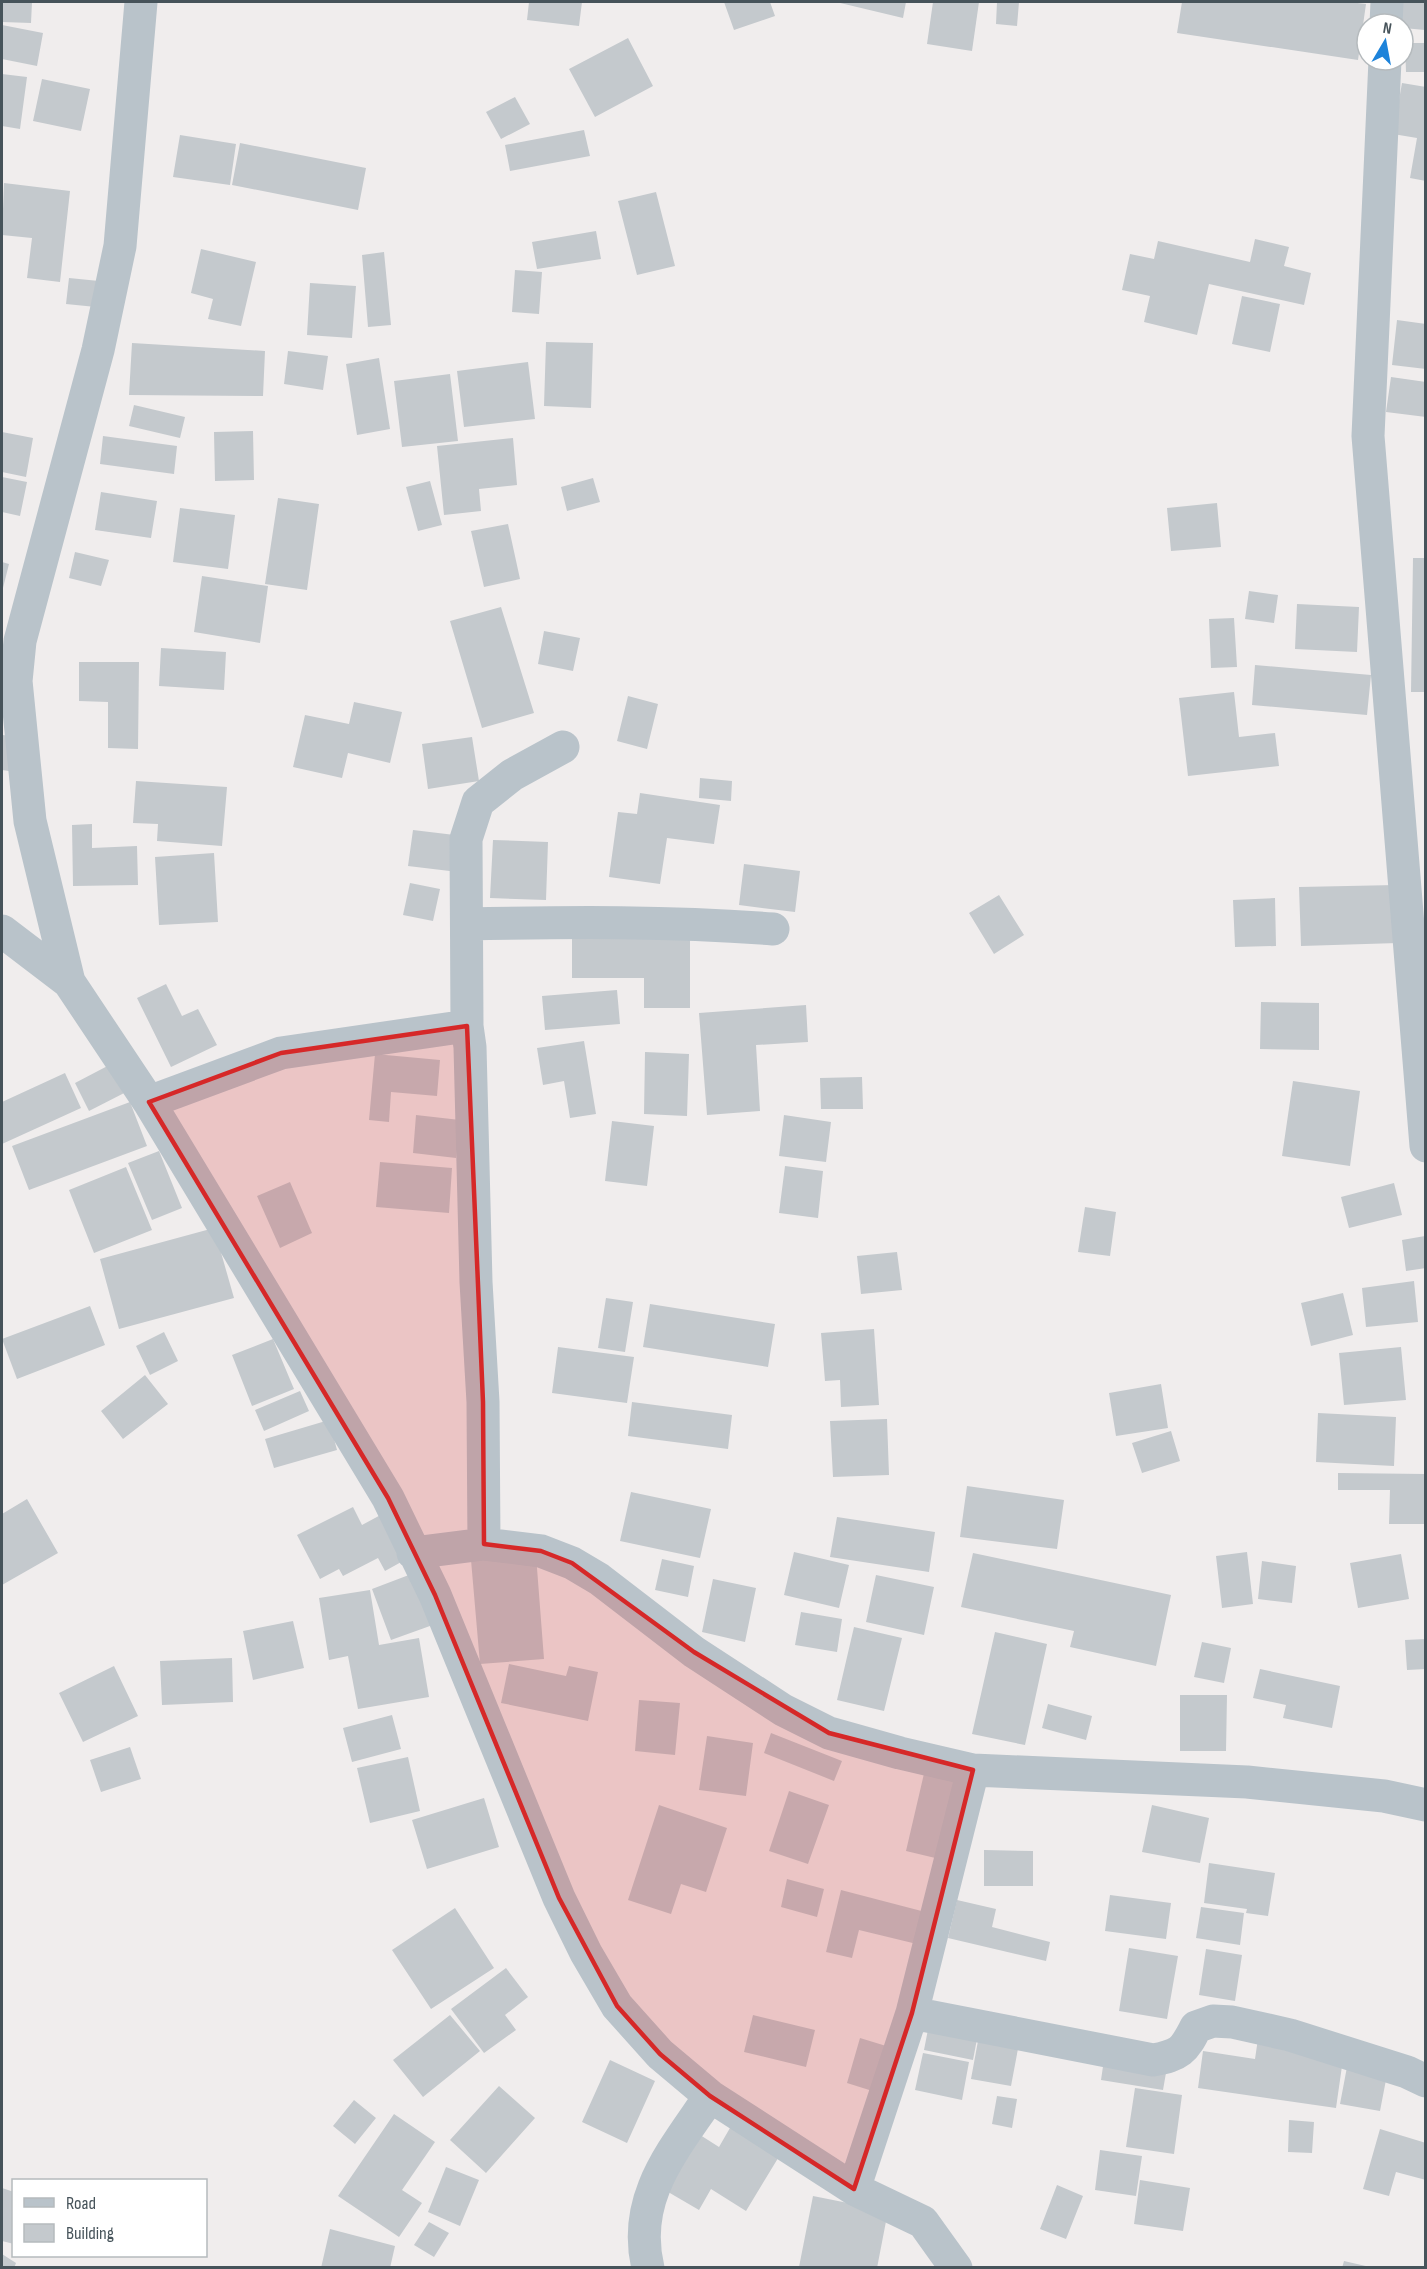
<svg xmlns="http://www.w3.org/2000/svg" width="1427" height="2269" font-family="'Sofia Sans Condensed',sans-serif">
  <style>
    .building { fill: #c4c9cd }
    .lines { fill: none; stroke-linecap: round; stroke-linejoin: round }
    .minor { stroke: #b9c3ca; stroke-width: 33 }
    .marked { fill: #d62828; fill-opacity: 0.2; stroke: #d62828; stroke-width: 4.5; stroke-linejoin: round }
  </style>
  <rect width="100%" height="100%" fill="#f0eded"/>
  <!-- building -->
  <path class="building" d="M2,2H32L31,23L2,22Z
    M529,2H582L579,26L527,20Z
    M724,2H770L775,16L734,30Z
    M836,2H906L903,18Z
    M933,2H979L972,51L927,44Z
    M997,2H1019L1017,26L996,24Z
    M1182,2H1349L1366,4L1358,60L1177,33Z
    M1403,2H1426L1425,30L1403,28V24H1400Z
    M2,25L43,33L37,66L2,59Z
    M628,38L653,86L595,117L569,69Z
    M1405,43H1426V72H1406Z
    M2,74L27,77L20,129L2,126Z
    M42,79L90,89L81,131L33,121Z
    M1402,83L1426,87V181L1410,178L1417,138L1393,134Z
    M515,97L530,124L501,139L486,112Z
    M584,130L590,156L510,171L505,145Z
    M180,135L236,144L230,185L173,177Z
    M240,143L366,168L358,210L232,185Z
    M4,183L70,191L60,282L27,278L32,238L2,235Z
    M656,192L675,266L637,275L618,201Z
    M596,231L601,259L537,269L532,242Z
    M1255,239L1289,247L1284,266L1311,273L1304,305L1209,284L1197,335L1144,322L1150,296L1122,290L1130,254L1154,259L1158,241L1250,262Z
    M201,249L256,262L241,326L208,319L213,299L191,293Z
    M384,252L391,325L368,327L362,255Z
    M515,270L542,272L539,314L512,312Z
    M69,278L99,281L96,307L66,304Z
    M310,283L356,286L352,338L307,335Z
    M1242,296L1280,304L1270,352L1232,344Z
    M1397,320L1426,324V369L1392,365Z
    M546,342L593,343L591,408L544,406Z
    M132,343L265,351L263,396L129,395Z
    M288,351L328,356L323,390L284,384Z
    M379,358L390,429L357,435L346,364Z
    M528,362L535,419L464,427L457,371Z
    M450,374L458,441L402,447L394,381Z
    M1391,377L1426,382V417L1386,412Z
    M134,405L185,417L180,438L129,426Z
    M253,431L254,480L215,481L214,432Z
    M2,432L33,438L26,477L2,472Z
    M103,436L177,446L174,474L100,464Z
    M513,438L517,485L479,489L481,511L444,515L437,446Z
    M2,477L27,482L20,516L2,512Z
    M593,478L600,502L567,511L561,487Z
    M430,481L442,525L418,531L406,487Z
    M101,492L157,501L151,538L95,530Z
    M278,498L319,504L307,590L265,584Z
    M1217,503L1221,547L1171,551L1167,508Z
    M180,508L235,515L228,569L173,562Z
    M508,524L520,579L484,587L471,531Z
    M75,552L109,560L101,586L69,578Z
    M1413,558H1426V692H1411Z
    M2,562L9,564L2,592Z
    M202,576L268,586L260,643L194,632Z
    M1249,591L1278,595L1274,623L1245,619Z
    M1297,604L1359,607L1357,652L1295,649Z
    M501,607L534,713L482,728L450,621Z
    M1234,618L1237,667L1211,668L1209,619Z
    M544,631L580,638L573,671L538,664Z
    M161,648L226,652L224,690L159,686Z
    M79,662H139L138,749L108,748V702L79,701Z
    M1255,665L1371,675L1367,715L1252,705Z
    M1234,692L1239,737L1275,733L1279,766L1188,776L1179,698Z
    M628,696L658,704L647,749L617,741Z
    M354,702L402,712L390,763L348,753L342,778L293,767L305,715L349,724Z
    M2,735L13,736L9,771L2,770Z
    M472,737L479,781L428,789L422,744Z
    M700,778L732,781L731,801L699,798Z
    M136,781L227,787L222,846L157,841L158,824L133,823Z
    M640,793L720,805L714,844L667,838L660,884L609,877L618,812L637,814Z
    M92,824V848L137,846L138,885L73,886L72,825Z
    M413,830L463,836L458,872L408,866Z
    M493,840L548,842L546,900L490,898Z
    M214,853L218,922L159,925L155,857Z
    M744,864L800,871L795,912L739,905Z
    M410,883L440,889L433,921L403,915Z
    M1396,885L1398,943L1301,946L1299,887Z
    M999,895L1024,935L994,954L969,913Z
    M1275,898L1276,946L1235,947L1233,900Z
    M572,933H690V1008H644V978H572Z
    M166,984L182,1016L198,1009L217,1045L171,1067L137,998Z
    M617,990L620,1024L545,1030L542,996Z
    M1261,1002L1319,1003V1050L1260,1049Z
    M806,1005L808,1042L756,1045L760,1111L707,1115L699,1013Z
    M584,1041L596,1114L570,1118L564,1081L543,1085L537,1048Z
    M645,1052L689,1054L687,1116L644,1114Z
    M375,1054L440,1060L437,1096L391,1092L389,1122L369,1120Z
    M117,1061L132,1089L89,1111L75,1083Z
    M65,1073L81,1108L2,1144V1102Z
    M862,1077L863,1109H821L820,1078Z
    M1293,1081L1360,1091L1350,1166L1282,1156Z
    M130,1102L147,1146L29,1190L12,1146Z
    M416,1115L460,1120L456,1158L413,1153Z
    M784,1115L831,1122L826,1162L779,1156Z
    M612,1121L654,1126L647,1186L605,1181Z
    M159,1151L182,1208L152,1220L128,1163Z
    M380,1162L452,1168L449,1213L376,1207Z
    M785,1166L823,1171L818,1218L779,1213Z
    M126,1167L152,1230L94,1253L69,1190Z
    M290,1182L312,1233L280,1248L257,1196Z
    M1394,1183L1402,1215L1349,1228L1341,1197Z
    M1085,1207L1116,1212L1110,1256L1078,1252Z
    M214,1228L234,1298L119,1329L100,1259Z
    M1425,1236L1426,1268L1406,1271L1402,1240Z
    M897,1252L902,1290L861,1294L857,1256Z
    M1414,1281L1418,1322L1366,1327L1362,1288Z
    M1343,1293L1353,1335L1311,1346L1301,1303Z
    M606,1298L633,1302L625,1352L598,1348Z
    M650,1304L775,1324L768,1367L643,1347Z
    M90,1306L105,1345L17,1379L2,1339Z
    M874,1329L879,1405L841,1407L840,1380L825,1381L821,1333Z
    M164,1332L178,1361L150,1375L136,1346Z
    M273,1339L294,1389L252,1406L232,1355Z
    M558,1347L634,1357L627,1403L552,1393Z
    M1401,1347L1406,1400L1344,1405L1339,1353Z
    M145,1375L168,1404L123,1439L101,1411Z
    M1161,1384L1168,1428L1116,1436L1109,1393Z
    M300,1391L309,1411L264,1431L255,1410Z
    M632,1402L732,1415L728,1449L628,1436Z
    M1318,1413L1396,1417L1394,1466L1316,1462Z
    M887,1419L889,1475L833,1477L830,1421Z
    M329,1420L337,1450L274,1468L265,1439Z
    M1171,1431L1180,1461L1142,1473L1132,1443Z
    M1338,1473L1426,1474V1524H1389L1390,1490H1338Z
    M967,1486L1064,1500L1057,1549L960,1537Z
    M631,1492L711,1509L700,1558L620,1541Z
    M27,1499L58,1553L2,1585V1514Z
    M353,1507L362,1525L388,1511L412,1556L385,1571L378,1558L343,1576L339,1569L320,1579L297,1535Z
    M837,1517L935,1532L929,1572L830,1557Z
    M794,1552L849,1565L839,1608L784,1595Z
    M1247,1552L1253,1604L1222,1608L1216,1556Z
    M973,1553L1171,1595L1156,1666L1070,1647L1074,1631L961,1607Z
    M1401,1554L1409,1599L1358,1608L1350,1563Z
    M536,1555L544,1659L480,1664L471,1560Z
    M662,1559L694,1566L688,1597L655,1590Z
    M1262,1561L1296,1566L1292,1603L1258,1599Z
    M422,1570L441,1622L391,1640L372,1589Z
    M876,1575L934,1587L924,1635L866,1622Z
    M713,1579L756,1588L745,1642L702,1632Z
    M370,1590L379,1645L419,1638L429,1697L358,1709L348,1656L329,1660L319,1598Z
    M801,1612L842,1619L837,1652L795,1645Z
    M293,1621L304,1668L253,1680L243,1631Z
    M854,1627L902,1638L884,1711L837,1700Z
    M995,1632L1047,1644L1025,1745L972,1734Z
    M1426,1639V1669L1407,1670L1405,1640Z
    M1202,1642L1231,1648L1224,1683L1194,1677Z
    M232,1658L233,1702L162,1705L160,1661Z
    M509,1664L566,1676L569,1666L598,1672L588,1721L501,1703Z
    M114,1666L138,1716L83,1742L59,1693Z
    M1260,1669L1340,1686L1332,1728L1283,1718L1286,1705L1253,1698Z
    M1180,1695H1227L1226,1751H1180Z
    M639,1700L680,1703L675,1755L635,1751Z
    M1048,1704L1092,1716L1086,1740L1042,1728Z
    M392,1715L401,1749L352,1762L343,1728Z
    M771,1733L842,1761L834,1781L764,1753Z
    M707,1736L753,1743L746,1796L699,1790Z
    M130,1747L141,1779L101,1792L90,1760Z
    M408,1757L420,1811L370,1823L357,1768Z
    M926,1765L972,1775L952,1862L906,1851Z
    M789,1791L829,1805L808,1864L769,1851Z
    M484,1798L499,1847L427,1869L412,1820Z
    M659,1805L727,1828L706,1892L681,1884L671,1914L628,1900Z
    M1152,1805L1209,1818L1200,1863L1142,1852Z
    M984,1850L1033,1851V1886H984Z
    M1209,1863L1275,1873L1268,1916L1246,1913L1247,1909L1204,1903Z
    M787,1879L824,1889L817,1917L781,1907Z
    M841,1890L933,1914L925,1946L859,1930L852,1958L826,1952Z
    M1110,1895L1171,1903L1166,1939L1105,1931Z
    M957,1900L996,1909L992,1927L1050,1942L1046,1961L948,1938Z
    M1201,1907L1244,1913L1240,1945L1196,1938Z
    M455,1908L494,1968L431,2009L392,1950Z
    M1129,1948L1178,1956L1167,2019L1119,2011Z
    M1206,1949L1242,1955L1235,2001L1199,1995Z
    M506,1968L528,1997L505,2015L516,2030L484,2053L451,2009Z
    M932,2009L981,2018L973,2060L924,2050Z
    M450,2015L480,2051L423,2097L393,2060Z
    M753,2015L815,2030L806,2067L744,2052Z
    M1260,2025L1346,2038L1336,2108L1198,2088L1203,2051L1255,2059Z
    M980,2030L1020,2038L1011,2086L971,2079Z
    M860,2038L896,2049L882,2094L847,2083Z
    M1107,2039L1170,2050L1163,2090L1101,2080Z
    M1350,2051L1390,2059L1380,2111L1340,2104Z
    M923,2053L969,2062L962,2100L915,2090Z
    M610,2060L655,2081L627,2143L582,2122Z
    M499,2086L535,2118L486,2173L450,2140Z
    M1135,2088L1182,2095L1174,2154L1126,2147Z
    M997,2096L1017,2099L1012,2128L992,2124Z
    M354,2100L376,2118L355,2144L333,2126Z
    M394,2114L435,2142L402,2190L422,2203L399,2237L338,2196Z
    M1289,2120L1314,2122L1312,2153L1288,2152Z
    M734,2121L783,2150L746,2211L711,2189L699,2210L663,2189L697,2133L719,2147Z
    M1380,2129L1426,2143V2180L1396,2172L1389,2196L1363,2189Z
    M1100,2150L1142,2156L1136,2196L1095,2190Z
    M446,2167L479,2180L460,2226L428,2212Z
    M1140,2180L1190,2188L1183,2231L1134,2224Z
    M1057,2185L1083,2196L1066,2239L1040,2229Z
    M2,2188L14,2192V2244L2,2241Z
    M813,2196L888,2211L877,2268L799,2267Z
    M429,2222L449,2233L434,2257L414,2245Z
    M330,2229L395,2246L390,2268H321Z
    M2,2254L16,2263L14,2268H2Z
    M1344,2261L1370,2267V2268H1342Z"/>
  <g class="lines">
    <!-- minor -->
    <path class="minor" d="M141,2L120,246L98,350L20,641L16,681L30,821L69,982L149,1102L388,1498L435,1595L559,1898L586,1953L617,2006L660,2054L710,2096L854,2189L923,2222L956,2268
      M1386,24L1387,2
      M1385,60L1368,436L1426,1146
      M467,924C570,922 671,921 773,929
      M2,931L69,982
      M467,1026L466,839L478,802L512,775L563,747
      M149,1102L281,1053L467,1026L470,1047L476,1282L483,1402L484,1544
      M413,1553L484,1544L541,1551L572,1563L599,1579L694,1652L783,1710L829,1733L900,1753L973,1770L1247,1782L1384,1796L1426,1805
      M912,2013L1153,2060C1180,2055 1184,2051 1196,2027L1213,2021L1232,2022L1290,2035L1407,2072L1426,2081
      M854,2189L912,2013L973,1770
      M648,2268C631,2197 674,2150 710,2096"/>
  </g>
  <!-- marked area -->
  <path class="marked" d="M467,1026L483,1402L484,1544L541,1551L572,1563L694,1652L829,1733L973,1770L912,2013L854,2189L710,2096L660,2054L617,2006L559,1898L435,1595L388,1498L149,1102L281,1053Z"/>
  <!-- border -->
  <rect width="1427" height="2269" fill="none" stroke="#46535a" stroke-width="6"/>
  <!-- legend -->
  <rect x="12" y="2179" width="195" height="78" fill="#ffffff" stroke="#b5babd" stroke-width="1.5"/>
  <rect x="24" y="2198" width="30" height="9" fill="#b9c3ca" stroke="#b5babd" stroke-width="1.5"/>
  <text x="66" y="2209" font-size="18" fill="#46535a">Road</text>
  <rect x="24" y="2224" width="30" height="18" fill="#c4c9cd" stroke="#b5babd" stroke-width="1.5"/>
  <text x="66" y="2239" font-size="18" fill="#46535a">Building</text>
  <!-- north arrow -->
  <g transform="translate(1385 42) rotate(10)"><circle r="28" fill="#ffffff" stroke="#b5babd" stroke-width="1.5"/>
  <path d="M0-4.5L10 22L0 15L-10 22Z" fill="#1d83da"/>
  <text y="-9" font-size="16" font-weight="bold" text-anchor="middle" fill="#46535a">N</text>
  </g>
</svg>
